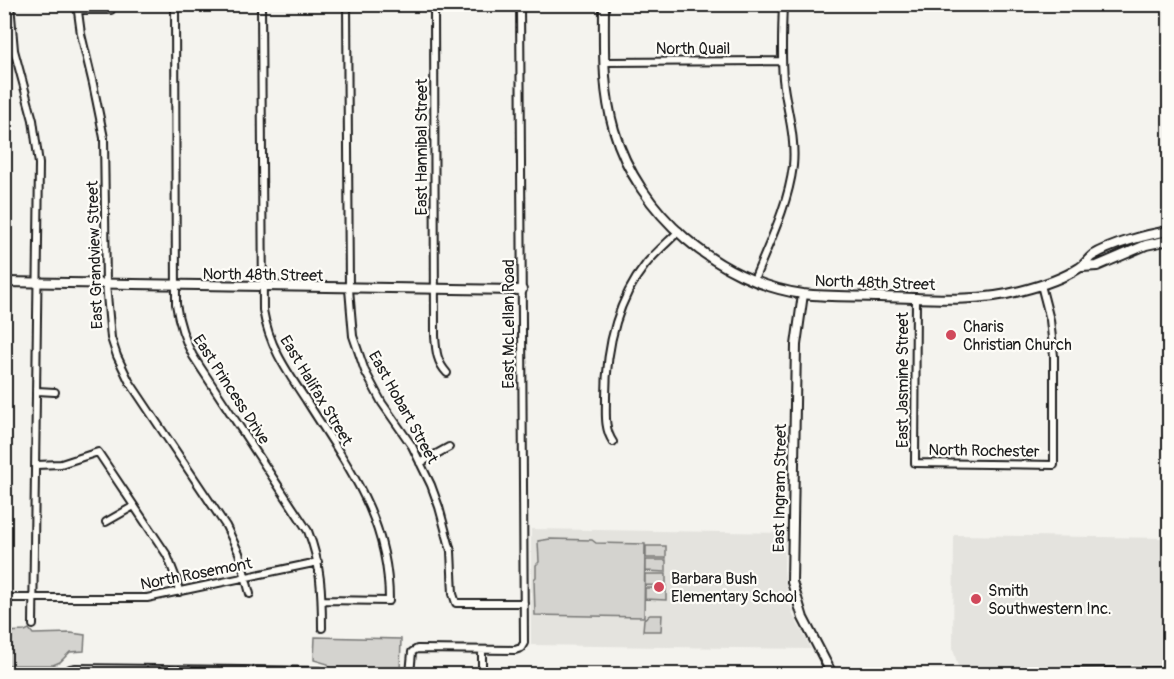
<svg xmlns="http://www.w3.org/2000/svg" width="1174" height="679" font-family="Pangolin,sans-serif">
  <style>
    .built { fill: #e4e3de }
    .green { fill: #d4d3cf; stroke: #787876; stroke-width: 1.5 }
    .lines { fill: none; stroke-linecap: round; stroke-linejoin: round }
    .minor-casing { stroke: #1c1c1c; stroke-width: 10 }
    .tertiary-casing { stroke: #1c1c1c; stroke-width: 12 }
    .minor { stroke: #fdfcf7; stroke-width: 6 }
    .tertiary { stroke: #fdfcf7; stroke-width: 8 }
    .poi-dot { fill: #d1495b; stroke: #fdfcf7; stroke-width: 2 }
    .labels { text-anchor: middle; stroke-width: 4.5; stroke-linejoin: round; paint-order: stroke }
    .street-label { font-size: 16px; fill: #1c1c1c; stroke: #fdfcf7 }
    .poi-label { font-size: 16px; fill: #1c1c1c; stroke: #fdfcf7; text-anchor: start }
  </style>
  <rect width="100%" height="100%" fill="#f4f3ee"/>
  <filter id="ink" filterUnits="userSpaceOnUse"><feTurbulence type="fractalNoise" baseFrequency=".0167" numOctaves="2"/><feDisplacementMap in="SourceGraphic" scale="12" xChannelSelector="R" yChannelSelector="G"/><feConvolveMatrix kernelMatrix="1 2 1 2 8 2 1 2 1" color-interpolation-filters="sRGB"/></filter>
  <g filter="url(#ink)">
    <!-- built -->
    <path class="built" d="M531,529L785,533L784,568L787,594L794,617L811,649L531,645Z
      M954,535L1169,538V665L1006,666L960,674L953,649Z"/>
    <!-- green -->
    <path class="green" d="M550,539L592,540L596,543L645,544L644,617L535,615L534,579L536,577V565L539,562L538,541Z
      M646,546H666V558H646Z
      M646,560H666V572L646,571Z
      M645,574H666V586L645,585Z
      M645,588H666V600L645,599Z
      M650,615H662L661,631H643L644,619Z
      M29,629L33,634L71,633L85,635L84,651L70,652L60,662L53,665H5V632L25,631Z
      M315,637L401,639L400,673C374,669 356,668 329,673L328,664L314,660Z"/>
    <g class="lines">
      <!-- minor casing -->
      <g class="minor-casing">
        <path id="minor" d="M10,4L14,50L33,120L39,164L33,625
          M77,4L81,34L93,84L104,138L106,284L111,338L117,356L129,381L226,526L239,553L250,594
          M175,4L176,304C179,324 184,339 193,356L308,531C321,564 322,593 322,628
          M261,4L263,310C269,346 286,370 306,400C348,467 389,518 389,601L322,600
          M347,4L349,289L353,336L365,371L382,403L412,446L431,485L439,507L451,551L453,594L456,603H524
          M434,4L435,336C436,352 437,362 447,373
          M77,10H111
          M604,62L782,61
          M754,280C769,243 788,206 793,166C796,135 786,108 783,79C781,54 782,29 783,4
          M916,297L915,463L1054,465V356L1050,320L1041,285
          M37,391L55,392
          M613,442C604,429 606,413 606,397C606,350 616,302 646,264C656,252 668,242 679,231
          M420,463L449,447
          M36,465L61,464L98,452L167,555L176,578L179,592
          M106,522L134,506
          M4,598H147L318,562
          M68,674L70,669L76,668L319,671V674
          M410,674L412,652L417,649L515,650L521,648L524,643L520,4
          M482,674V650
          M985,674L1025,672L1170,671"/>
      </g>
      <!-- tertiary casing -->
      <g class="tertiary-casing">
        <path id="tertiary" d="M604,4C604,47 602,89 614,130C638,213 718,282 803,294C829,297 855,296 880,297C927,298 975,303 1020,291C1040,286 1062,279 1079,268C1085,265 1087,260 1092,256C1111,244 1148,234 1170,231
          M1082,267L1097,266L1146,245L1170,240
          M4,282L522,290
          M803,294L796,345L792,582L803,618L832,674"/>
      </g>
      <!-- minor -->
      <use href="#minor" class="minor"/>
      <!-- tertiary -->
      <use href="#tertiary" class="tertiary"/>
    </g>
  </g>
  <!-- markers -->
  <g class="poi-dot">
    <circle cx="951" cy="335" r="6"/>
    <circle cx="659" cy="587" r="6"/>
    <circle cx="976" cy="599" r="6"/>
  </g>
  <g class="labels">
    <!-- street labels -->
    <g class="street-label">
      <text x="693" y="54">North Quail</text>
      <text transform="translate(421 147) rotate(-90)" y="6">East Hannibal Street</text>
      <text transform="translate(94 255) rotate(-92)" y="6">East Grandview Street</text>
      <text transform="translate(263 274) rotate(1)" y="6">North 48th Street</text>
      <text transform="translate(875 282) rotate(2)" y="6">North 48th Street</text>
      <text transform="translate(508 324) rotate(-90)" y="6">East McLellan Road</text>
      <text transform="translate(902 380) rotate(-90)" y="6">East Jasmine Street</text>
      <text transform="translate(232 389) rotate(57)" y="6">East Princess Drive</text>
      <text transform="translate(317 390) rotate(59)" y="6">East Halifax Street</text>
      <text transform="translate(404 407) rotate(61)" y="6">East Hobart Street</text>
      <text transform="translate(984 450) rotate(1)" y="6">North Rochester</text>
      <text transform="translate(779 488) rotate(-89)" y="6">East Ingram Street</text>
      <text transform="translate(196 573) rotate(-11)" y="6">North Rosemont</text>
    </g>
    <!-- poi labels -->
    <g class="poi-label">
      <text x="963" y="332">Charis<tspan x="963" dy="18">Christian Church</tspan></text>
      <text x="671" y="584">Barbara Bush<tspan x="671" dy="18">Elementary School</tspan></text>
      <text x="988" y="596">Smith<tspan x="988" dy="18">Southwestern Inc.</tspan></text>
    </g>
  </g>
  <!-- margin -->
  <rect width="1174" height="679" fill="none" stroke="#fdfcf7" stroke-width="24"/>
  <rect x="12" y="12" width="1150" height="655" fill="none" stroke="#1c1c1c" stroke-width="2" filter="url(#ink)"/>
</svg>
